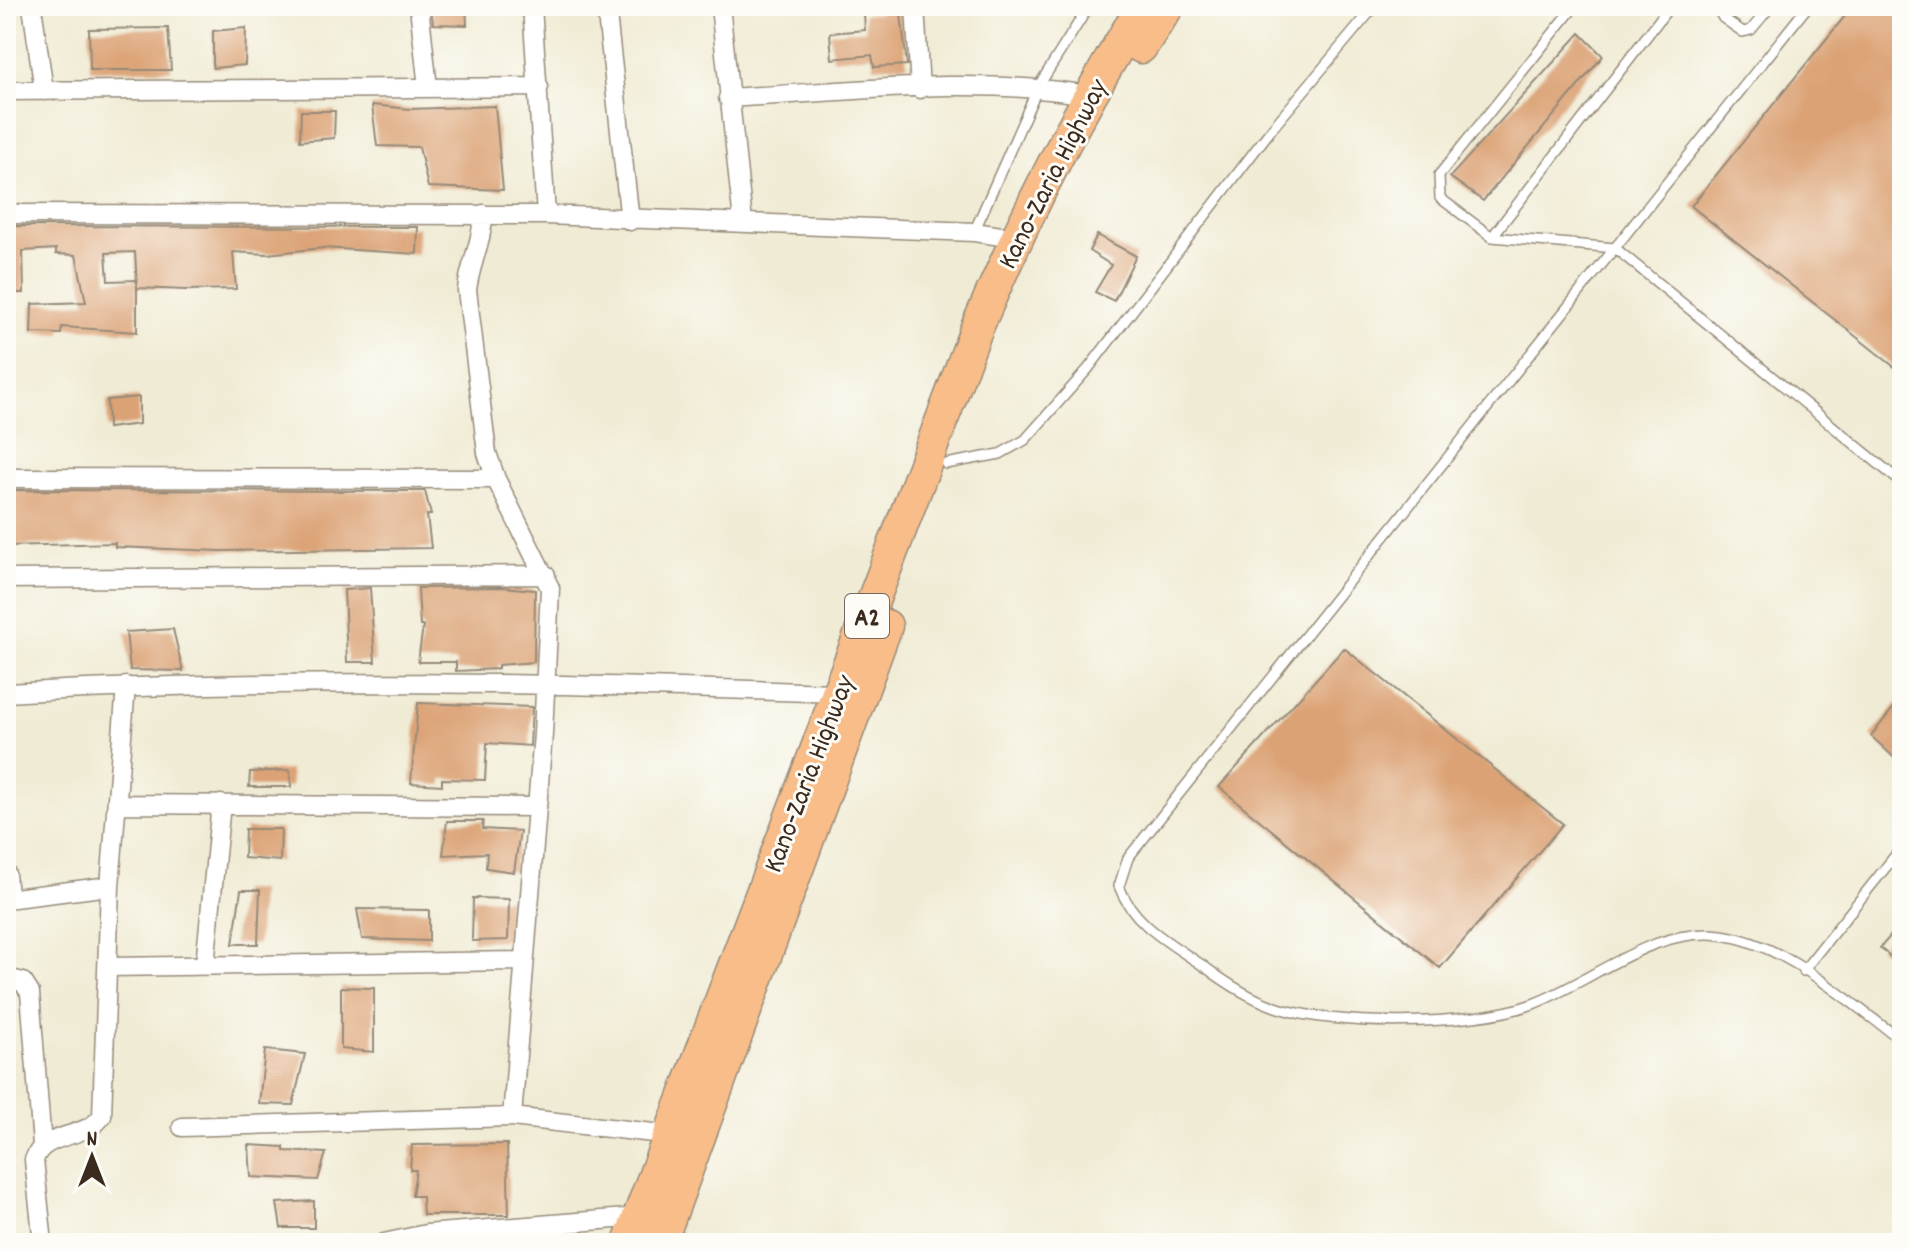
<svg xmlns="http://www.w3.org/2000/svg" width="1908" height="1249" font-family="Dekko,sans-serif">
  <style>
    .building { fill: #dba275 }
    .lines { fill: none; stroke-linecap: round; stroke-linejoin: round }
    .lane-casing { stroke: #968a79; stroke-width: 12 }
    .street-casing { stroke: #968a79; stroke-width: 21 }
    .highway-casing { stroke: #968a79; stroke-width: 35 }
    .lane { stroke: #fff; stroke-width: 9 }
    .street { stroke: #fff; stroke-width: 18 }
    .highway { stroke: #f8bd89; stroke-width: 32 }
    .labels { text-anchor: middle; stroke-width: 6; stroke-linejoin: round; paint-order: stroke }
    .shield { fill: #fdfcf7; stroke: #75695f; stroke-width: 2 }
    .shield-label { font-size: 26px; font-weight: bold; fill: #3b2a1e }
    .street-label { font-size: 28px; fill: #3b2a1e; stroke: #fdfcf7 }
  </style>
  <rect width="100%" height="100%" fill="#fdfcf7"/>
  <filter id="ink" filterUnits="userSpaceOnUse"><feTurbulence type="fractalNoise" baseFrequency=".0125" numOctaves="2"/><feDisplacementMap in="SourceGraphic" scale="16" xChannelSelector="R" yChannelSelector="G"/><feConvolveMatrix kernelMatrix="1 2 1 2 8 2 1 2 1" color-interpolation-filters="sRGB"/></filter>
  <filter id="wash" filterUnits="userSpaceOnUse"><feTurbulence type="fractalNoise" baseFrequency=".006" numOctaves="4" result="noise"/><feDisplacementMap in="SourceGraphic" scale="32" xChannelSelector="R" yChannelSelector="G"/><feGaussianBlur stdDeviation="1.8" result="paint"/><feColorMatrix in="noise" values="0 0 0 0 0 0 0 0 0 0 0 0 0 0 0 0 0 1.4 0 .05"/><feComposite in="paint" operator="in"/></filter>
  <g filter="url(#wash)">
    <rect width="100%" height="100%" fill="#f0ebd4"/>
    <g id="blocks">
      <!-- building -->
      <path class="building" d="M431,6H466L467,25L433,24Z
        M879,6H900L907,65L874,67L872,55L832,59L830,33L865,30L864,14L880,13Z
        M1853,6H1902V373L1691,206Z
        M168,28L171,70H90L89,29Z
        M246,28L245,65L213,68V31Z
        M1580,33L1603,56L1483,201L1450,177Z
        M372,105L410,109L495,106L503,190L428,187L419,147L377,146Z
        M301,111H335L334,138L300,141Z
        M6,226L418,227L417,254L323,248L267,254L233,252L236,289L186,290L137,288L135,252L106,253L108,281L137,280V332L62,327L61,334L31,333L32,304L86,302L76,255L56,254V249L23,251L24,293H6Z
        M1097,235L1136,256L1114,301L1095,292L1111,265L1089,251Z
        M139,397V424L108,428L107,400Z
        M6,490L425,491L431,515H427L431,548L220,551L115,547V543L6,546Z
        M502,587L535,590L534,662L498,665V669L456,671V662H418L423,626H420L418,588Z
        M370,588L375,662H347L344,590Z
        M173,629L183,671L130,670L126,632Z
        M1344,648L1563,824L1440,968L1219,787Z
        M1902,697V765L1871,736Z
        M418,703L532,707L530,746L487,743L485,780L442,779V785L411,783Z
        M290,770L291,787H249L250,772Z
        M447,821H483L482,829L520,831L514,872L486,868L487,853L443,855Z
        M245,829H281L280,861L244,858Z
        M241,890H260L258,944H233Z
        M473,898L509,899L508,940L472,941Z
        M357,909L429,910V941L362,939Z
        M1902,922V966L1880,948Z
        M341,987L374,988V1052L341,1049Z
        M265,1050L305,1054L293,1105L259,1104Z
        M507,1144L509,1215H423L422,1196H412L416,1170H410L412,1145Z
        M249,1145L284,1147V1151L326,1153L318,1180L251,1177Z
        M314,1201V1228H281L277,1203Z"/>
    </g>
  </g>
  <g filter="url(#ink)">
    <use href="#blocks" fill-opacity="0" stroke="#968a79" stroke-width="2"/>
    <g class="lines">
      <!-- lane casing -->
      <g class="lane-casing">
        <path id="lane" d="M1575,6L1439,175L1440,198L1492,237L1615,248L1902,483
          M1716,6L1723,18L1743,32L1751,30L1771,6
          M1808,6L1128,858L1119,886C1133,925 1172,944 1205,967C1226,983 1248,997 1273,1006C1331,1028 1471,1026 1530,1005C1591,983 1652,926 1721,935C1785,943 1849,1003 1902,1040
          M974,232L1038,87L1089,6
          M1492,237L1670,6
          M946,464L1000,454L1025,440L1088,369L1270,131L1375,6
          M1803,971L1902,847"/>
      </g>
      <!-- street casing -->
      <g class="street-casing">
        <path id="street" d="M32,6L44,91
          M419,6L428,88
          M532,6L546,215
          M606,6L630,221
          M720,6L743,222
          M915,6L920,89
          M6,91L539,87
          M728,98C847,92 971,76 1088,95
          M6,214L546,215L974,232L1015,238
          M483,214C483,241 470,263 467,290L487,453L496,479L550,588L543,734L512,1117
          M6,478L496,479
          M6,579L546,575
          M6,693C283,677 560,683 837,693
          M117,804L536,807
          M6,873L8,898
          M6,899L110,886
          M205,965L221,804
          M108,967L524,961
          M6,978L23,982L30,993L42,1145
          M182,1127L512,1117L671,1135
          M43,1243L34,1160C43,1131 86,1140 102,1116L110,886L126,686
          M384,1243L426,1234L639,1217"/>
      </g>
      <!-- highway casing -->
      <g class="highway-casing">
        <path id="highway" d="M1141,47L1168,6
          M629,1243L976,330C1024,217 1078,110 1143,6
          M660,1243L886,626"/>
      </g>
      <!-- lane -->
      <use href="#lane" class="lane"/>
      <!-- street -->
      <use href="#street" class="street"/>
      <!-- highway -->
      <use href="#highway" class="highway"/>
    </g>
  </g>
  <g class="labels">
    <!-- shield labels -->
    <rect class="shield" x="845" y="594" width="44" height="44" rx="6"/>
    <g class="shield-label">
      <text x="867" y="625">A2</text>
    </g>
    <!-- street labels -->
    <g class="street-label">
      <text transform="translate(1051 173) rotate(-63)" y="10">Kano-Zaria Highway</text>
      <text transform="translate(807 773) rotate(-69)" y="10">Kano-Zaria Highway</text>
    </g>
  </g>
  <!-- margin -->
  <rect width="1908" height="1249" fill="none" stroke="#fdfcf7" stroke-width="32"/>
  <!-- north arrow -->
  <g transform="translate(92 1157)" stroke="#fdfcf7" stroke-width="6" paint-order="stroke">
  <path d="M0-6L14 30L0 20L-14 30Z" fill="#3b2a1e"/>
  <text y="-12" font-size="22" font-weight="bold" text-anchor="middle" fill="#3b2a1e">N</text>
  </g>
</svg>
